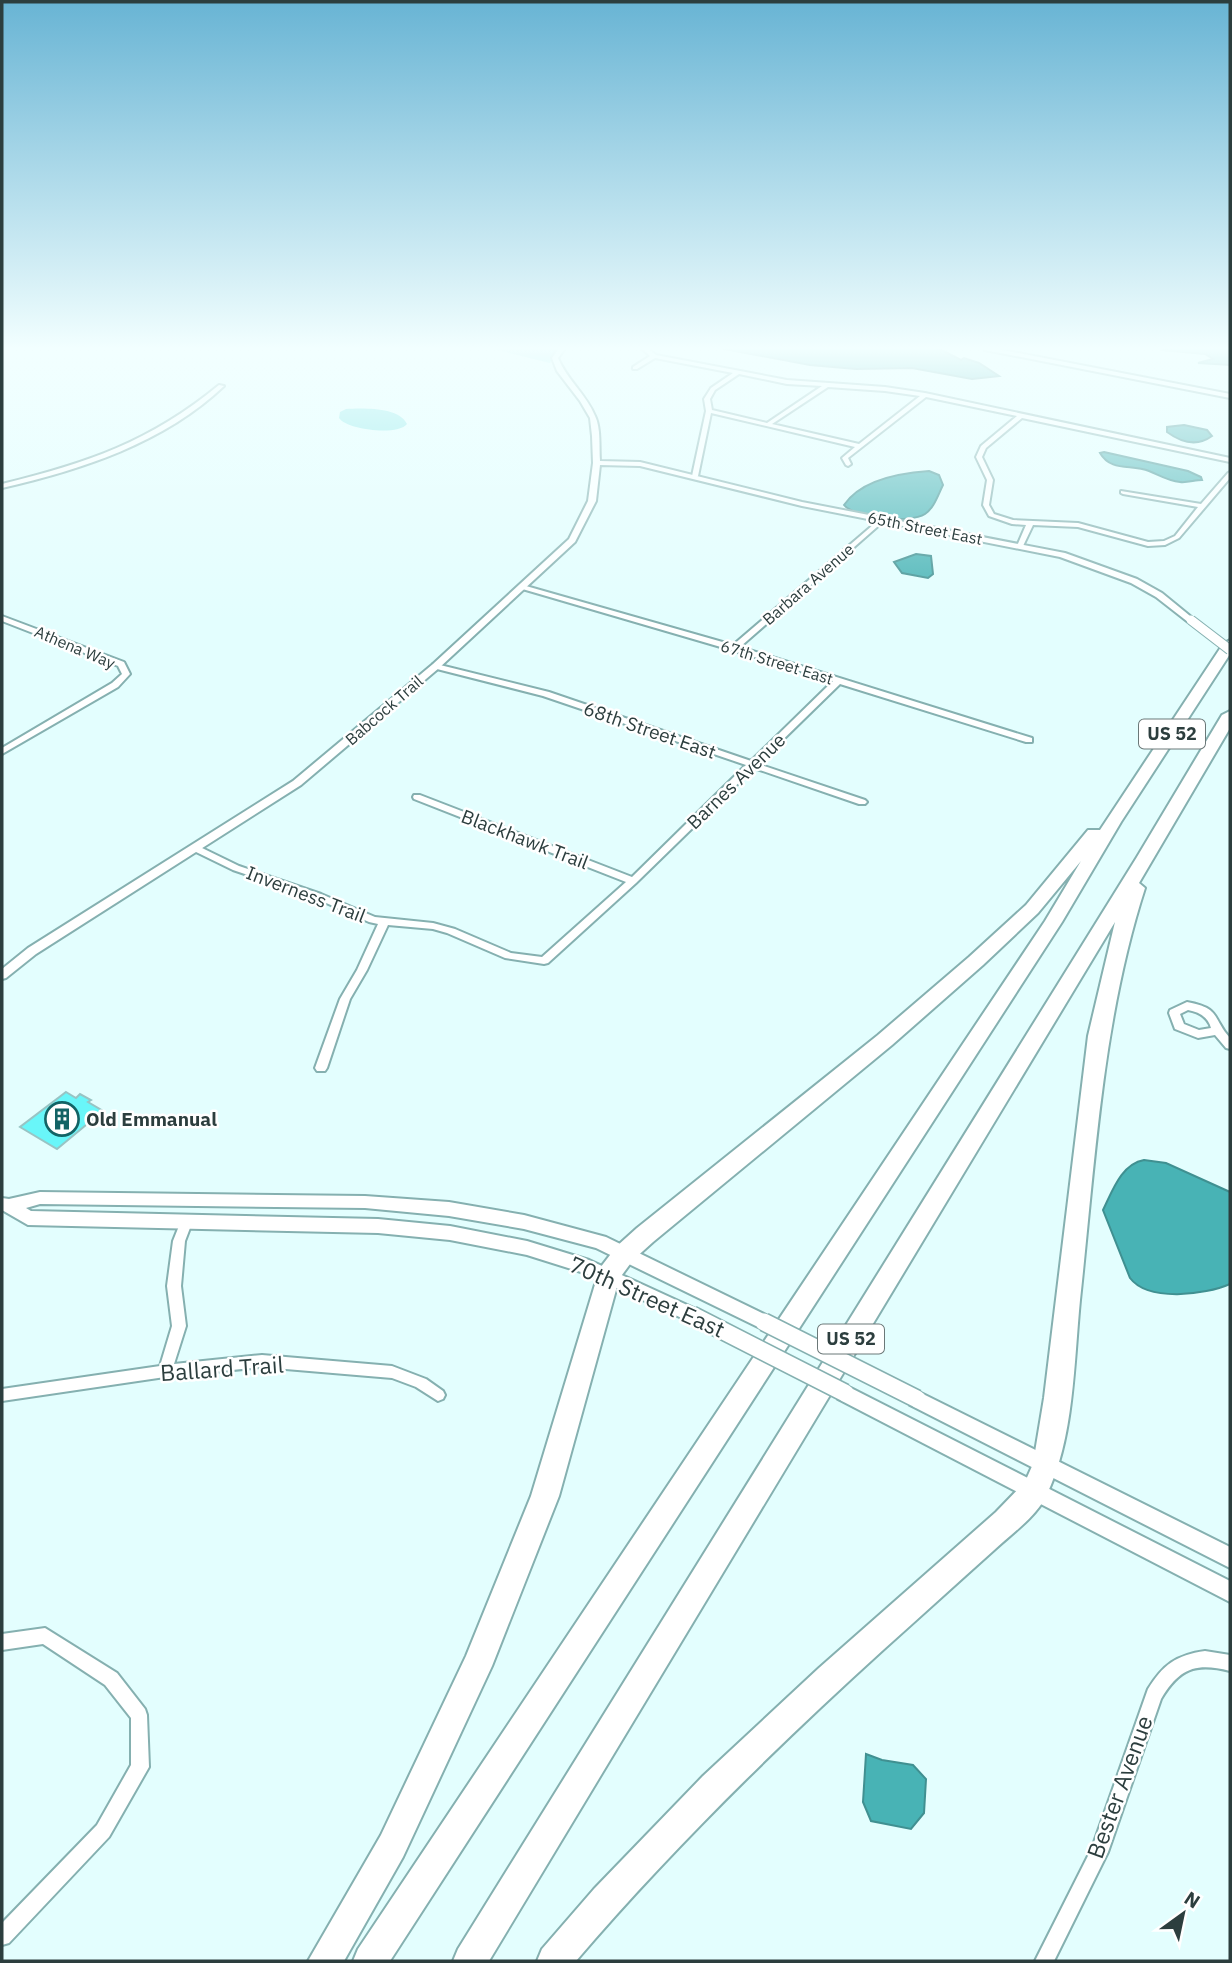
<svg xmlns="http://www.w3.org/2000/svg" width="1232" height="1963" font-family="'IBM Plex Sans',sans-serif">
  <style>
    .green { fill: #7fe4e5 }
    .water { fill: #48b3b5; stroke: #409091; stroke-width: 2 }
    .building { fill: #69f6f9; stroke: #98c4c4; stroke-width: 2 }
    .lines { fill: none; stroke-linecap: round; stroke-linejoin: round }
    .minor-casing { stroke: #85b0b0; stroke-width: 4 }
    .tertiary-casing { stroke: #85b0b0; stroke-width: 4 }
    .secondary-casing { stroke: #85b0b0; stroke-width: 4 }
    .motorway-casing { stroke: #85b0b0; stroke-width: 4 }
    .minor { fill: #fff; fill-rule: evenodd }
    .tertiary { fill: #fff; fill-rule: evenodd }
    .secondary { fill: #fff; fill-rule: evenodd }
    .motorway { fill: #fff; fill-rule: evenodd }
    .tertiary-bridge-casing { stroke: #85b0b0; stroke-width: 11; stroke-linecap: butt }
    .secondary-bridge-casing { stroke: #85b0b0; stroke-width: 20; stroke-linecap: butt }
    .tertiary-bridge { stroke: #fff; stroke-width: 9 }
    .secondary-bridge { stroke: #fff; stroke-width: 17 }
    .labels { text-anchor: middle; stroke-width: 5; stroke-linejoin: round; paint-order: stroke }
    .far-street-label { font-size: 16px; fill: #2c3e3e; stroke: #fff }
    .shield { fill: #fff; stroke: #6b7878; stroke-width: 2 }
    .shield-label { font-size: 18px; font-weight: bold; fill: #2c3e3e }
    .street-label { font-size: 19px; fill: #2c3e3e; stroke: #fff }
    .poi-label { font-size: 19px; font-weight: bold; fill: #2c3e3e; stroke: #fff; text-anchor: start }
    .near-street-label { font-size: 23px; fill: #2c3e3e; stroke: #fff }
  </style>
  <rect width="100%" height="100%" fill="#e3fefe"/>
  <!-- green -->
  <path class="green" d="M485,347H558L550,363Z
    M346,409C363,408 399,407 407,424C398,436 347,430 339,418L340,412Z"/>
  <!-- water -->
  <path class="water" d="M714,347H936L961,360L964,358L979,363L999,376L972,379L912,368L856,369L810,365Z
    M1169,347H1230V365L1198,363L1213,359L1205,354L1163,350Z
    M1184,425L1207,430L1212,436C1197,447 1182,443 1167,432V427Z
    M1104,452L1188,471L1201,477L1202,480C1195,480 1187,483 1180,482C1168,481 1159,475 1149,471C1131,464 1111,472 1100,453Z
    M929,471L939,475L943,485C938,495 934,508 925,514C910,524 854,518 844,505C861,480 900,473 929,471Z
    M916,554L931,556L933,574L928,578L902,573L894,562Z
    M1144,1160L1166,1163L1230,1192V1284C1205,1295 1148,1302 1130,1278L1103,1210C1112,1192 1121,1164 1144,1160Z
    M866,1754L882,1760L913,1765L926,1779L924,1813L911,1829L871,1821L863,1802Z"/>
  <!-- building -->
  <path class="building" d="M66,1092L76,1098L80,1094L91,1100L88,1102L103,1111L57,1149L20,1127Z"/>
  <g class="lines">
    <!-- minor casing -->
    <g class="minor-casing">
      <path id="minor" d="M640,347H646L656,355L787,380L885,387L925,393L1230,458V462L1022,418L986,448L982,457L993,480L989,505L994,514L1013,520L1078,523L1148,542L1164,541L1175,536L1198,507L1123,494L1121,493V491L1201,504L1228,473L1230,472V478L1179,538L1165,545L1148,546L1078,527L1033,525L1023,546L1018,547L1017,546L1026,525L1012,524L989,516L983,505L987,480L976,457L981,446L1017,416L926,397L848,458L851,464L848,466L846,465L842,458L855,447L711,413L698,476L695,478L692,476L706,411L704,399L711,388L733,373L655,358L637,369H633V367L650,356ZM739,374L787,384L822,386L767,423L712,410L710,399L715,390ZM828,387L885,391L920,396L859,444L772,424Z
        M987,347L1230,394V398L985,350Z
        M219,385L224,386C164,443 81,470 2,488V484C87,463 150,442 219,385Z
        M880,519L885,520L740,647L1032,738V742H1026L840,684L758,764L865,800L867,802L865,804H859L754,768L636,883L548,963L544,964L505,958L447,933L433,929L388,925L367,970L350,999L327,1068L325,1071H317L315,1068L340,999L357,970L378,924L369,922L315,898L233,870L194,851L192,849L194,847H200L239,866L321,894L375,917L433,923L455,929L511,953L542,957L626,882L414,799L413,797L414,795H420L632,877L746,765L543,696L433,668V664H436L549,692L751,761L833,681L731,650L519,588L526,586L733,645Z
        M2,616L124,662L130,674L118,687L2,754V748L112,683L122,674L118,666L2,621Z
        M1187,1002C1221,1008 1212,1018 1230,1038V1049L1226,1048L1215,1035L1198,1038L1175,1029L1169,1013L1170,1010ZM1188,1010C1199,1012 1208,1017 1211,1028L1199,1030L1184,1024L1180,1014Z
        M187,1215L191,1216L193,1220L185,1241L181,1286L186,1326L174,1364L262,1355L392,1366L426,1379L443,1391L445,1395L443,1399L438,1401L416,1387L392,1378L262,1367L165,1377L2,1401V1389L160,1366L172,1326L167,1286L173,1241L183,1216Z
        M45,1628L117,1673L145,1709L147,1715L149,1767L109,1837L9,1943L2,1945V1923L97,1825L131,1765V1718L105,1685L43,1644L2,1650V1634Z
        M1205,1651L1230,1655V1671C1195,1662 1179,1669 1161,1699L1108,1852L1054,1961H1035L1092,1848L1148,1689C1163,1665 1176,1655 1205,1651Z"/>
    </g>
    <!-- tertiary casing -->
    <g class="tertiary-casing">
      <path id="tertiary" d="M560,347H566L558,358C567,380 586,394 595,416C601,428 599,447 600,461L640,462L802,502L1065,553L1137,579L1162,593L1195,620L1188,622L1156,597L1131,583L1060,557L802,506L640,466L600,465L596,501L575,542L439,668L301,785L36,954L6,978L2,979V969L28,948L293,781L433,664L569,539L588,501L593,463L592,436L590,418L580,401L557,371L552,358Z"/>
    </g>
    <!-- secondary casing -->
    <g class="secondary-casing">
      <path id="secondary" d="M40,1192L365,1196L449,1202L524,1215L606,1237L770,1317L773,1322L770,1327L764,1330L758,1327L596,1248L524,1229L449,1216L365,1208L40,1204L26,1208L31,1211L378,1219L450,1226L527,1241L589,1260L698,1310L701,1315L698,1320L692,1322L686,1320L584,1273L527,1255L450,1240L378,1233L28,1225L2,1210V1198L9,1199Z
        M845,1385L1230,1581V1602L838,1399L836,1393L838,1387Z
        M917,1391L1230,1547V1568L910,1405L908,1399L910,1393Z"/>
    </g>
    <!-- motorway casing -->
    <g class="motorway-casing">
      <path id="motorway" d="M1230,640V654L1121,822L1062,922L390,1961H353L358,1949L1045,921L1081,861L1038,913L983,965L892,1045L653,1242L633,1260L619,1279L559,1496L492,1666L403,1857L344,1961H308L381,1835L466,1656L531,1496L600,1268L617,1246L637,1228L878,1035L969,957L1026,905L1088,830H1100L1223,644Z
        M1230,711V728L1139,883L1145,888C1102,1021 1095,1162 1080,1300C1074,1361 1074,1440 1046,1496C1036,1517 1010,1535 993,1551C956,1584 920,1617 883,1650C775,1748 671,1850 576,1961H537L542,1949L594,1889L703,1776L819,1668L996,1512L1025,1482L1033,1464L1044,1398L1088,1036L1115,922L489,1961H453L458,1949L1137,857L1222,715Z"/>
    </g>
    <!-- minor -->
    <use href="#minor" class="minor"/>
    <!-- tertiary -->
    <use href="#tertiary" class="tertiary"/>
    <!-- secondary -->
    <use href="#secondary" class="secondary"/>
    <!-- motorway -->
    <use href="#motorway" class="motorway"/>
    <!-- tertiary-bridge casing -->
    <g class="tertiary-bridge-casing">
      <path id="tertiary-bridge" d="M1191,620L1230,650"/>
    </g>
    <!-- secondary-bridge casing -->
    <g class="secondary-bridge-casing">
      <path id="secondary-bridge" d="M692,1315L845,1393
        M764,1322L917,1399"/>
    </g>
    <!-- tertiary-bridge -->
    <use href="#tertiary-bridge" class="tertiary-bridge"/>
    <!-- secondary-bridge -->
    <use href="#secondary-bridge" class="secondary-bridge"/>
  </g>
  <!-- sky -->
  <linearGradient id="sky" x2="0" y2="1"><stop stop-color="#68b4d4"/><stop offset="0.56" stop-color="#f2ffff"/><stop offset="1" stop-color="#f2ffff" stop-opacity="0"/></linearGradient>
  <rect width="1232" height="622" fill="url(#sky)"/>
  <!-- icons -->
  <defs>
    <g id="building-ring" transform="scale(1.75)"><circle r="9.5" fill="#fff" stroke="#136365" stroke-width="1.5"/><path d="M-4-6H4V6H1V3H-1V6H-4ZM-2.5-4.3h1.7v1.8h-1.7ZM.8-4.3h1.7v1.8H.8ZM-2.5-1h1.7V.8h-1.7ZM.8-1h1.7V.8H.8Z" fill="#136365"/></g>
  </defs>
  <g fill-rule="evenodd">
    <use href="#building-ring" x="62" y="1119"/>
  </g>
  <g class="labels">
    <!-- far-street labels -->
    <g class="far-street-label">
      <text transform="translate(925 528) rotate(11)" y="6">65th Street East</text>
      <text transform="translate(808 584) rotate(-41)" y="6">Barbara Avenue</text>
      <text transform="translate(75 647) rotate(23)" y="6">Athena Way</text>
      <text transform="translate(777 662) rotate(17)" y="6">67th Street East</text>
      <text transform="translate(384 710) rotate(-41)" y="6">Babcock Trail</text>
    </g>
    <!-- shield labels -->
    <g class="shield">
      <rect x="1139" y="719.5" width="66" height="29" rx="5"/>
      <rect x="818" y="1324.5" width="66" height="29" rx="5"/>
    </g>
    <g class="shield-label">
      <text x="1172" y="740">US 52</text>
      <text x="851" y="1345">US 52</text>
    </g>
    <!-- street labels -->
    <g class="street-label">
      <text transform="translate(650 730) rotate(19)" y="7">68th Street East</text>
      <text transform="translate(736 781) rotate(-44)" y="7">Barnes Avenue</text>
      <text transform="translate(525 839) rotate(21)" y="7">Blackhawk Trail</text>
      <text transform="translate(306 894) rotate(21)" y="7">Inverness Trail</text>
    </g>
    <!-- poi labels -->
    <g class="poi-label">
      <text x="86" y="1126">Old Emmanual</text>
    </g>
    <!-- near-street labels -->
    <g class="near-street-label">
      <text transform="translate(647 1297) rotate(24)" y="8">70th Street East</text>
      <text transform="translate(222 1369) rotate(-4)" y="8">Ballard Trail</text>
      <text transform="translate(1120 1787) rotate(-70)" y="8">Bester Avenue</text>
    </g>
  </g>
  <!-- border -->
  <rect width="1232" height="1963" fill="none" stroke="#2c3e3e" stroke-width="7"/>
  <!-- north arrow -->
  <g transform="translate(1183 1914) rotate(33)" stroke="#ffffff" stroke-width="5" paint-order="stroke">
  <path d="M0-5L12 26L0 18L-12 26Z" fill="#2c3e3e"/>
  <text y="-10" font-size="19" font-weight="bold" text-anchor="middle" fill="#2c3e3e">N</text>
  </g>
</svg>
